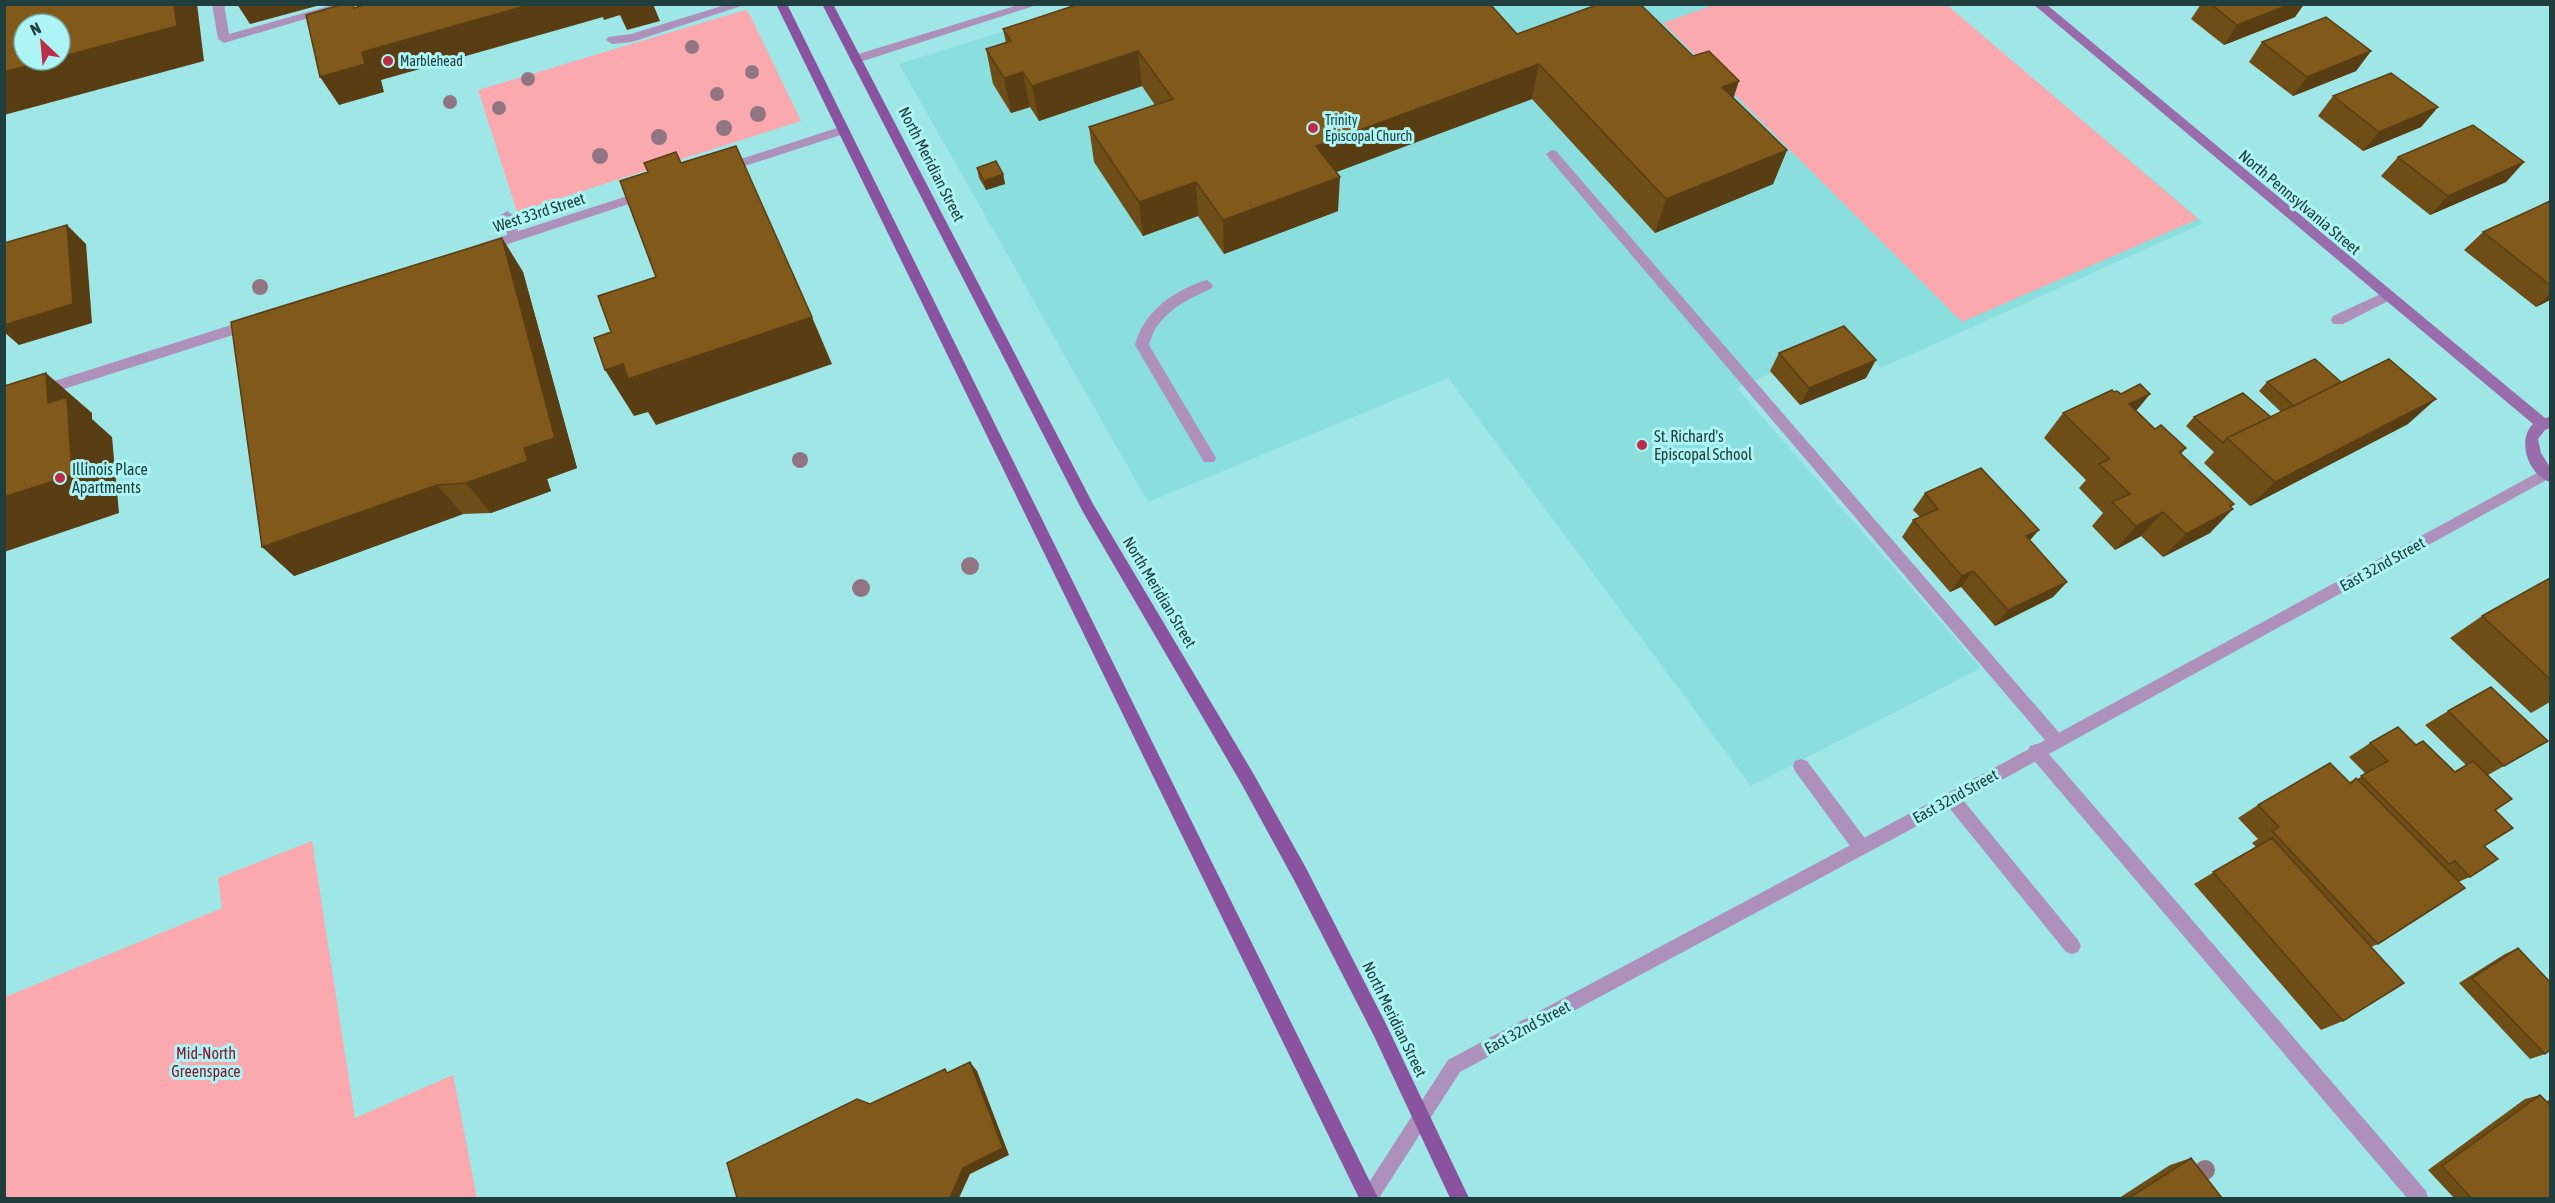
<svg xmlns="http://www.w3.org/2000/svg" width="2555" height="1203" font-family="'Asap Condensed',sans-serif">
  <style>
    .built { fill: #8adedd }
    .green { fill: #faa9ae }
    .lines { fill: none; stroke-linecap: round; stroke-linejoin: round }
    .lane { fill: #ae91bb; fill-rule: evenodd }
    .street { fill: #ae91bb; fill-rule: evenodd }
    .secondary { fill: #996dac; fill-rule: evenodd }
    .primary { fill: #8953a0; fill-rule: evenodd }
    .tree { fill: #927582 }
    .wall { fill: #6e4d17 }
    .shaded-wall { fill: #5a3e13 }
    .building { fill: #80591b; stroke: #5a3e13; stroke-width: 1.5 }
    .poi-dot { fill: #bd2c49; stroke: #acf5f4; stroke-width: 2 }
    .labels { text-anchor: middle; stroke-width: 6; stroke-linejoin: round; paint-order: stroke }
    .far-poi-label { font-size: 14px; fill: #213e3e; stroke: #acf5f4; text-anchor: start }
    .street-label { font-size: 16px; fill: #213e3e; stroke: #acf5f4 }
    .poi-label { font-size: 16px; fill: #213e3e; stroke: #acf5f4; text-anchor: start }
    .park-label { font-size: 16px; fill: #881830; stroke: #acf5f4 }
  </style>
  <rect width="100%" height="100%" fill="#9fe7e7"/>
  <!-- built -->
  <path class="built" d="M1087,5H1946L2204,223L1881,368L1852,338L1737,388L1981,668L1751,786L1448,378L1148,502L899,64Z"/>
  <!-- green -->
  <path class="green" d="M1714,5H1947L2198,219L1962,322L1663,23Z
    M745,10L749,13L801,121L517,212L478,90Z
    M312,841L355,1118L453,1075L477,1198H5V997L222,908L218,878Z"/>
  <g class="lines">
    <!-- lane -->
    <path class="lane" d="M212,4H224L229,34L336,4H356L224,43L218,39Z
      M728,4H747L632,42L612,44L606,40L608,37L631,34Z
      M1552,150L1556,151L2062,736L2064,741L2062,746L2056,748L2050,746L1548,157L1546,154Z
      M507,211L513,215L520,237L518,240L514,242L508,237L501,215Z
      M1207,280L1213,285L1212,288C1184,301 1157,314 1149,345L1216,458L1214,462H1204L1135,345C1144,311 1174,290 1207,280Z
      M2387,291L2394,296L2392,299L2343,324H2333L2331,320L2333,316Z
      M2036,744L2042,746L2426,1191L2428,1198H2407L2030,756L2028,751L2030,746Z
      M1801,759L1807,761L1867,841L1869,847L1867,853L1861,855L1855,853L1795,771L1793,766L1795,761Z
      M1952,791L1958,794L2078,940L2081,946L2078,952L2072,954L2066,952L1946,804L1944,799L1946,794Z"/>
    <!-- street -->
    <path class="street" d="M1021,4H1040L860,62L856,63L850,59L852,56Z
      M843,126L849,130L847,133L723,173L717,169L719,166Z
      M646,190L652,194L650,197L484,252L478,247L479,244Z
      M250,319L257,324L255,328L4,408V397Z
      M2548,467L2550,468V478L1958,804L1460,1072L1379,1198H1359L1448,1060L1946,794Z"/>
    <!-- secondary -->
    <path class="secondary" d="M2033,4H2046L2545,418L2550,417V428L2545,430L2538,439L2541,453L2550,467V482C2529,476 2516,440 2533,424Z"/>
    <!-- primary -->
    <path class="primary" d="M776,4H787L1378,1198H1359Z
      M822,4H833L1093,504L1253,773L1306,868L1386,1024L1469,1198H1450L1374,1036L1294,880L1241,783L1083,512Z"/>
  </g>
  <!-- trees -->
  <g class="tree">
    <circle cx="692" cy="47" r="7"/>
    <circle cx="752" cy="72" r="7"/>
    <circle cx="528" cy="79" r="7"/>
    <circle cx="717" cy="94" r="7"/>
    <circle cx="450" cy="102" r="7"/>
    <circle cx="499" cy="108" r="7"/>
    <circle cx="758" cy="114" r="8"/>
    <circle cx="724" cy="128" r="8"/>
    <circle cx="659" cy="137" r="8"/>
    <circle cx="600" cy="156" r="8"/>
    <circle cx="260" cy="287" r="8"/>
    <circle cx="800" cy="460" r="8"/>
    <circle cx="970" cy="566" r="9"/>
    <circle cx="861" cy="588" r="9"/>
    <circle cx="2205" cy="1170" r="10"/>
  </g>
  <!-- wall -->
  <path class="wall" d="M2201,4H2304L2295,17L2224,45L2191,19Z
    M1003,29L1517,34L1733,98L1787,150L1773,184L1655,233L1532,99L1336,172L1338,211L1224,254L1198,216L1143,236L1094,162L1089,127L1155,105L1142,86L1039,121L1030,107L1011,113L993,84L986,49L1006,43Z
    M2262,42L2371,51L2356,71L2293,96L2249,62Z
    M2333,96L2438,107L2421,127L2363,151L2318,116Z
    M2398,157L2524,162L2506,182L2430,215L2381,176Z
    M977,168L1003,174L1005,184L986,190L979,178Z
    M2550,201V300L2536,307L2464,250L2483,232Z
    M502,238L523,272L577,468L547,479L551,491L491,513L463,514L294,576Z
    M1779,353L1866,378L1800,405L1770,371Z
    M2267,382H2341L2408,424L2250,506L2204,463L2214,452L2186,426L2194,417H2271L2281,412L2259,391Z
    M2114,392L2121,394H2150L2136,411L2155,429L2186,448L2181,454L2231,507L2210,533L2163,557L2141,536L2115,550L2092,526L2103,513L2079,488L2086,480L2044,438L2063,413Z
    M1925,493L2030,541L2067,582L2053,597L1995,626L1961,587L1950,592L1902,537L1913,520L1920,517L1913,510Z
    M2550,578V702L2531,713L2450,638L2482,616Z
    M2448,711L2548,741L2488,775L2495,810L2484,846L2470,877L2458,882L2378,944L2371,947L2343,1021L2321,1030L2194,884L2256,847L2252,843L2258,839L2238,818L2258,805L2350,782L2356,778L2357,779L2366,774L2349,757L2370,743L2416,745L2454,772L2466,765L2425,725Z
    M2518,948L2545,1054L2530,1059L2459,983L2505,954Z
    M2540,1095L2546,1102L2550,1099V1198H2454L2428,1170L2525,1099Z
    M2191,1158L2222,1198H2119L2170,1165Z"/>
  <!-- shaded-wall -->
  <path class="shaded-wall" d="M174,4H197L204,61L4,115V72L49,60H60V57Z
    M237,4H324L250,24Z
    M532,4H653L660,21L627,30L620,15L604,20L603,17L381,80L384,92L339,105L320,77L362,52Z
    M2291,4H2304L2295,17L2224,45L2237,25Z
    M1138,51L1142,86L1039,121L1032,86Z
    M2371,51L2356,71L2293,96L2307,77Z
    M1539,64L1532,99L1315,180L1316,146Z
    M1023,72L1030,107L1011,113L1004,78Z
    M1739,81L1728,115L1722,87Z
    M2438,107L2421,127L2363,151L2379,132Z
    M1787,150L1773,184L1655,233L1666,199Z
    M2524,162L2506,182L2430,215L2448,196Z
    M1003,174L1005,184L986,190L984,181Z
    M1340,177L1338,211L1224,254L1223,220Z
    M1196,182L1198,216L1143,236L1139,202Z
    M67,225L86,244L92,323L19,345L4,332V325Z
    M502,238L523,272L577,468L547,479L551,491L491,513L466,483L524,448Z
    M2550,294V300L2536,307Z
    M812,317L832,364L656,425L648,412L634,416L605,370L623,364Z
    M1876,360L1866,378L1800,405L1809,388Z
    M46,373L92,413V419L112,437L119,513L4,552V497L48,403Z
    M2150,394L2129,419V404Z
    M2436,399L2408,424L2250,506L2275,482Z
    M437,485L463,514L294,576L262,547Z
    M2234,504L2223,515L2233,509L2210,533L2163,557L2186,534Z
    M2163,512L2141,536L2115,550L2136,526Z
    M2039,530L2025,546L2026,536Z
    M1973,571L1961,587L1950,592L1962,576Z
    M2067,582L2053,597L1995,626L2008,610Z
    M970,1062L977,1071L1009,1155L970,1174L959,1198H950Z"/>
  <!-- building -->
  <path class="building" d="M4,4H174L177,26L60,57V24H24V60H49L4,72Z
    M343,4H353L354,8L367,4H532L362,52L365,64L320,77L306,15Z
    M1079,4H1490L1517,34L1599,4H1640L1693,56L1709,51L1739,81L1722,87L1787,150L1666,199L1539,64L1316,146L1340,177L1223,220L1196,182L1139,202L1089,127L1173,99L1138,51L1032,86L1023,72L1004,78L986,49L1011,41L1003,29Z
    M2211,4H2291L2237,25Z
    M2326,17L2371,51L2307,77L2262,42Z
    M2391,73L2438,107L2379,132L2333,96Z
    M2473,125L2524,162L2448,196L2398,157Z
    M736,146L812,317L628,379L623,364L605,370L594,338L611,332L598,296L656,277L620,181L648,172L644,163L676,152L681,163Z
    M996,161L1003,174L984,181L977,168Z
    M2550,201V285L2483,232Z
    M67,225L73,304L4,325V243Z
    M502,238L555,438L524,448L528,461L466,483L437,485L262,547L231,322Z
    M1844,326L1876,360L1809,388L1779,353Z
    M2315,359L2341,382L2294,406L2267,382Z
    M2389,359L2436,399L2275,482L2227,438Z
    M46,373L48,403L67,397L72,475L4,497V386Z
    M2140,384L2150,394L2129,404L2155,429L2161,425L2186,448L2179,452L2234,504L2230,506L2233,509L2186,534L2163,512L2136,526L2112,502L2130,494L2099,464L2110,459L2063,413L2112,390L2114,392L2117,391L2121,394Z
    M2243,393L2271,417L2227,438L2223,443L2194,417Z
    M1981,468L2039,530L2026,536L2067,582L2008,610L1973,571L1962,576L1913,520L1938,509L1925,493Z
    M2550,578V679L2482,616Z
    M2491,687L2548,741L2504,766L2448,711Z
    M2398,727L2416,745L2423,741L2455,772L2473,761L2512,799L2495,810L2513,828L2484,846L2498,859L2470,877L2455,861L2449,864L2361,776L2388,761L2370,743Z
    M2330,763L2351,784L2356,778L2465,888L2378,944L2272,831L2279,827L2258,805Z
    M2272,838L2404,983L2343,1021L2213,872Z
    M2518,948L2550,982V1050L2545,1054L2472,978Z
    M970,1062L1003,1148L963,1168L950,1198H737L727,1163L857,1099L870,1104L945,1069L947,1073Z
    M2540,1095L2550,1105V1198H2471L2442,1166Z
    M2191,1158L2222,1198H2129Z"/>
  <!-- markers -->
  <g class="poi-dot">
    <circle cx="388" cy="61" r="6"/>
    <circle cx="1313" cy="128" r="6"/>
    <circle cx="1642" cy="445" r="6"/>
    <circle cx="60" cy="478" r="6"/>
  </g>
  <g class="labels">
    <!-- far-poi labels -->
    <g class="far-poi-label">
      <text x="400" y="66">Marblehead</text>
      <text x="1325" y="125">Trinity<tspan x="1325" dy="16">Episcopal Church</tspan></text>
    </g>
    <!-- street labels -->
    <g class="street-label">
      <text transform="translate(932 164) rotate(63)" y="6">North Meridian Street</text>
      <text transform="translate(2300 202) rotate(40)" y="6">North Pennsylvania Street</text>
      <text transform="translate(539 212) rotate(-18)" y="6">West 33rd Street</text>
      <text transform="translate(2382 564) rotate(-29)" y="6">East 32nd Street</text>
      <text transform="translate(1160 592) rotate(59)" y="6">North Meridian Street</text>
      <text transform="translate(1955 796) rotate(-29)" y="6">East 32nd Street</text>
      <text transform="translate(1395 1019) rotate(64)" y="6">North Meridian Street</text>
      <text transform="translate(1527 1027) rotate(-28)" y="6">East 32nd Street</text>
    </g>
    <!-- poi labels -->
    <g class="poi-label">
      <text x="1654" y="442">St. Richard's<tspan x="1654" dy="18">Episcopal School</tspan></text>
      <text x="72" y="475">Illinois Place<tspan x="72" dy="18">Apartments</tspan></text>
    </g>
    <!-- park labels -->
    <g class="park-label">
      <text x="206" y="1059">Mid-North<tspan x="206" dy="18">Greenspace</tspan></text>
    </g>
  </g>
  <!-- border -->
  <rect width="2555" height="1203" fill="none" stroke="#213e3e" stroke-width="12"/>
  <!-- north arrow -->
  <g transform="translate(42 42) rotate(334)"><circle r="28" fill="#acf5f4" stroke="#74acab" stroke-width="1.5"/>
  <path d="M0-4.5L10 22L0 15L-10 22Z" fill="#bd2c49"/>
  <text y="-9" font-size="16" font-weight="bold" text-anchor="middle" fill="#213e3e">N</text>
  </g>
</svg>
